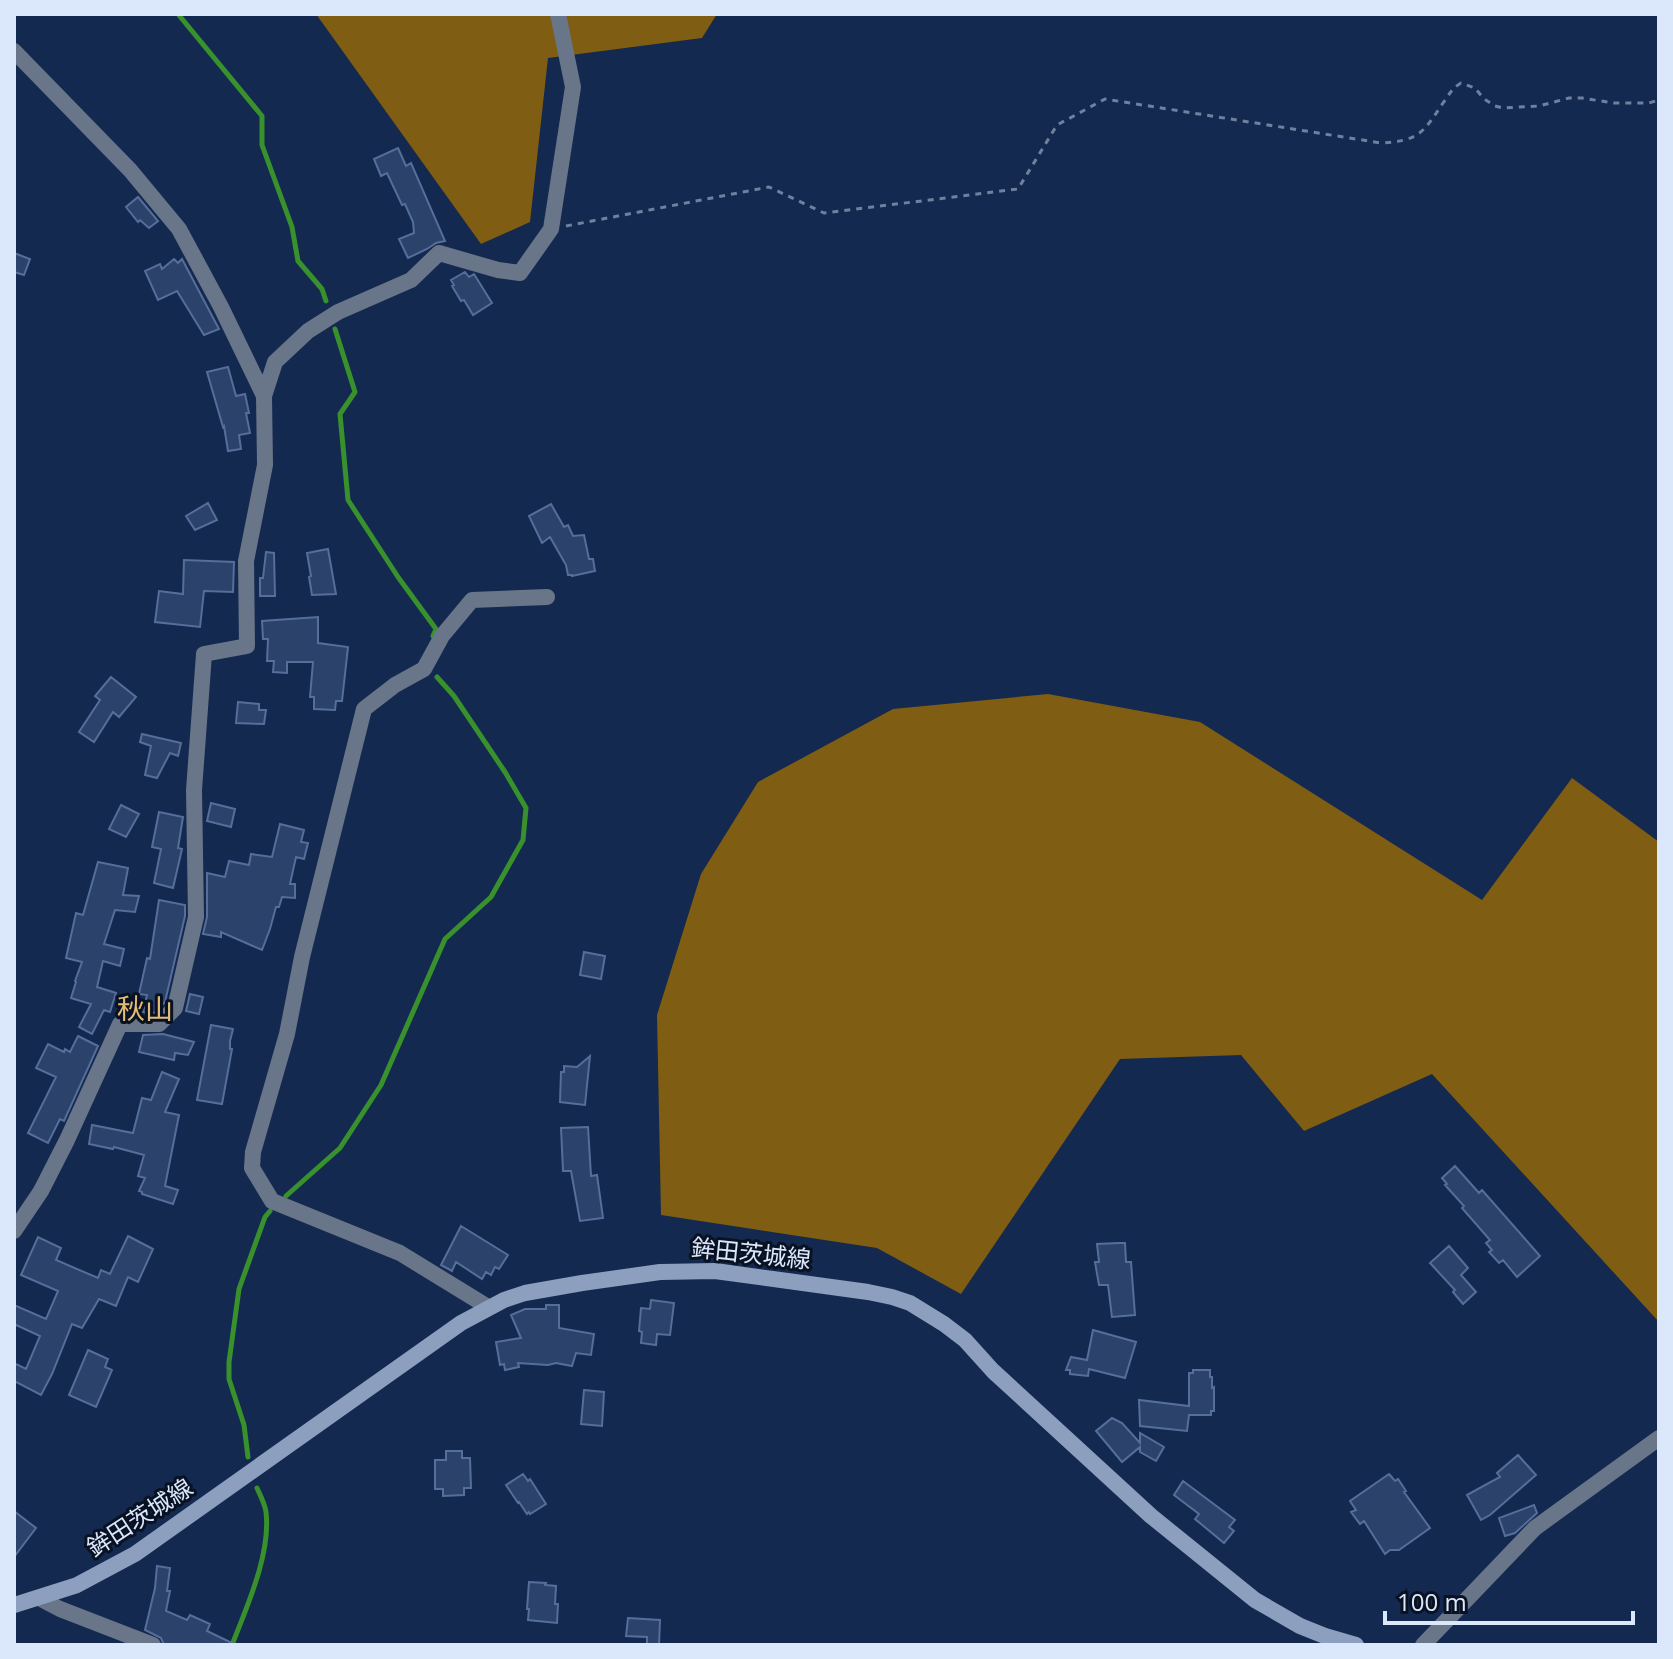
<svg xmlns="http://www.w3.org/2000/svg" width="1673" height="1659" font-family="'Open Sans','Noto Sans JP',sans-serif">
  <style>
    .forest { fill: #7f5d12 }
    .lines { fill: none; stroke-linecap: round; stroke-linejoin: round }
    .stream { stroke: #38912c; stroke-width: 5 }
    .building { fill: #2b426a; stroke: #556e9a; stroke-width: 2 }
    .path { stroke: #70819f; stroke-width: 3; stroke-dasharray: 6 6; stroke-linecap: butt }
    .street { stroke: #697589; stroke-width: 16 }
    .secondary { stroke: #8d9fbf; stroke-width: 16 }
    .labels { text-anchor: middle; stroke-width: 6; stroke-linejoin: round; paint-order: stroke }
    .street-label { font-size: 24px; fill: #dbe7fb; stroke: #091223 }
    .quarter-label { font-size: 28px; fill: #e3bc75; stroke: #091223 }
  </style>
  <rect width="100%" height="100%" fill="#14294f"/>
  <!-- forest -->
  <path class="forest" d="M316,14H717L702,38L548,58L530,222L481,244Z
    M1048,694L1200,722L1482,900L1572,778L1659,842V1322L1432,1074L1304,1131L1241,1055L1120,1059L961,1294L877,1248L661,1215L657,1015L701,874L758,782L893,709Z"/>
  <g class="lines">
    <!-- stream -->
    <path class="stream" d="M178,14L262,116V145L292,227L298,261L322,289L326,301
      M335,329L355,392L340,414L348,500L398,577L436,629L433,636
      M286,1196L340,1148L381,1085L445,939L491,897L523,840L526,808L505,772L454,696L437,677
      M248,1457L244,1425L229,1379V1362L239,1289L265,1217L270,1211
      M232,1645C247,1606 271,1554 266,1512C265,1504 260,1495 257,1488"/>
  </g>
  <!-- building -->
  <path class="building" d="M398,148L406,166L411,163L445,241L436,243L427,249L408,258L399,239L414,233L413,222L405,204L402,205L387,173L381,176L374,159Z
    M138,197L158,221L149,228L140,220L138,222L126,207Z
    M14,253L30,259L24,275L14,272Z
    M174,259L178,263L182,259L219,329L204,335L177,291L158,300L145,271L160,264L162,269Z
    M465,272L469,277L474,274L492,303L473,315L464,300L461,301L452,286L454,285L451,280Z
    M228,367L236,396L245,394L249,413H246L250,433L239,435L241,449L228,451L224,426L223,427L207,372Z
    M208,503L217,520L195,530L186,516Z
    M551,504L564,527L568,525L573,536L584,535L589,559H593L595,571L572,576V575H568L566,565L550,537L542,543L529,516Z
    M328,549L336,594L312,595L309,577L311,576L307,553Z
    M266,552L274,553L275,596H260V578H263Z
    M184,560L234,562L233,592L204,591L200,627L155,622L159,591L183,594Z
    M318,617V643L348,647L342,701H336L335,710L314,709V697H310L313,662H287V673L273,672L274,661H267L268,639H263L262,621Z
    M111,677L136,697L119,717L113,712L94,742L79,732L100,700L95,696Z
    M238,702L259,704V710H266L264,724L236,723Z
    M142,734L181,743L178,756L170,753L157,778L145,775L151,746L140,742Z
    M211,803L235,809L231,827L207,821Z
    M121,805L139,814L126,837L109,829Z
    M159,812L183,817L178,848L182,849L173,888L154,883L161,849L152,847Z
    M280,824L304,830L301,842L308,843L304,859L296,857L290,884H295V898L282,897L279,907H276L270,929L262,950L221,932V937L203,934L207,917V873L225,877L229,861L249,865L251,854L272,857Z
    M98,862L128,868L123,895L139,896L135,912L115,910L104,944L124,949L120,966L103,961L97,987L116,993L110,1012L104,1010L92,1034L79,1027L91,1004L71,998L76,982L75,981L82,962L66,958L76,913L83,915Z
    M159,900L185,905V916L165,1002L154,1013H147L143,1012L147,995L139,994L147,958L150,959Z
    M584,952L605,956L601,979L580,975Z
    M190,994L203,997L199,1014L186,1011Z
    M211,1025L233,1029L230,1041V1049H232L222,1104L197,1100Z
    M163,1034L194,1042L188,1055L175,1053L174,1060L139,1052L143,1035Z
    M78,1036L98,1046L64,1121L60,1119L48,1143L28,1133L56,1077L36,1068L48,1044L64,1052L65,1049L70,1052Z
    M590,1056L585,1105L560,1102L561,1072H564V1066L577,1067Z
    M162,1072L179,1079L165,1112L179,1115L165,1186L178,1190L173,1204L142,1194V1192L139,1191L145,1178L138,1176L144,1155L114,1147L113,1149L89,1144L92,1125L133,1133L142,1098L151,1100Z
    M588,1127L591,1176L597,1175L603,1218L580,1221L571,1171H563L561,1128Z
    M1455,1166L1479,1193L1482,1190L1540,1256L1517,1277L1503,1260L1499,1263L1489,1252L1492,1250L1486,1243L1490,1240L1462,1208L1464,1206L1445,1185L1447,1184L1442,1178Z
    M461,1226L508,1255L499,1269L495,1267L491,1275L486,1272L482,1279L456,1262L452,1271L441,1265Z
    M128,1236L153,1249L138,1282L128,1277L116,1306L99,1299L82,1328L72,1324L52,1374L41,1395L14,1381V1363L26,1369L40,1336L14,1324V1305L46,1319L58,1291L21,1275L38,1237L61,1248L56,1260L98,1278L101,1270L110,1274Z
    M1119,1243H1125L1126,1262H1131L1135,1315L1112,1317L1108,1285H1099L1095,1262H1099L1097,1244Z
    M1449,1246L1468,1268L1461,1275L1476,1292L1463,1304L1453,1292L1455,1290L1430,1263Z
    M651,1300L674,1303L670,1335L657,1334L656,1345L641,1343L642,1332L639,1331L641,1308L650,1309Z
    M546,1305H559V1328L594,1334L591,1355L576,1353L572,1366L556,1363L548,1365L518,1363L519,1367L505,1370L504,1364L500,1365L496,1342L521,1338L511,1315L525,1309H546Z
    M1093,1330L1136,1342L1125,1378L1089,1369L1088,1376L1070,1374V1370H1066L1071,1357L1087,1360Z
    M88,1350L108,1359L105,1367L112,1370L96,1407L69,1395Z
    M1193,1370H1210V1377H1212V1388L1214,1387V1411H1211V1415H1189L1187,1431L1140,1426L1139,1400L1189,1406V1373H1193Z
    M584,1390L604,1392L602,1426L581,1424Z
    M1112,1418L1122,1423L1140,1443V1433L1164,1447L1156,1461L1140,1452V1447L1122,1462L1096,1431Z
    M446,1451H462V1458H470L471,1488H464V1495L443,1496V1489H435V1460H446Z
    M1518,1455L1536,1475L1490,1515L1481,1520L1467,1495L1500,1477L1497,1473Z
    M523,1474L528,1481L530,1479L546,1504L530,1514L529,1512L527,1514L519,1502L518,1503L506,1485Z
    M1389,1474L1395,1481L1398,1479L1406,1491L1404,1492L1430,1528L1399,1550H1390L1385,1554L1364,1521L1360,1524L1351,1512L1356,1510L1350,1501Z
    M1183,1481L1235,1520L1229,1527L1234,1531L1224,1543L1195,1519L1199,1514L1174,1495Z
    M1534,1505L1537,1513L1515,1533L1505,1536L1499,1518Z
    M14,1511L36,1528L14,1557Z
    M157,1566L170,1568L167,1591H170L166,1611L187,1620L190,1615L210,1624L207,1631L236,1645H164L161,1638L145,1630L155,1588Z
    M529,1582L546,1583L545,1585L556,1586L555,1604H558L557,1623L528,1620L529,1609H527Z
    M628,1618L660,1620L659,1645H647V1637L626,1636Z"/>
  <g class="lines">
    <!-- path -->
    <path class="path" d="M566,226L769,187L824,213L1018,189L1057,125L1105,99L1381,143C1419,141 1423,133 1443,103C1449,95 1452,88 1461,83L1475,88L1484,99L1495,106L1503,108L1539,106L1569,98H1582L1614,103H1649L1659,100"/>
    <!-- street -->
    <path class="street" d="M14,51L130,170L179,229L221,307L264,396
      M14,1231L41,1191L67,1140L120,1024H159L175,1008L196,917L194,790L204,654L247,646L246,561L265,465L264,396L275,362L308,331L338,312L411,280L439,253L498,270L520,273L551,229L573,87L558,14
      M488,1307L400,1253L272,1201L252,1168L253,1152L287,1034L302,957L364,709L395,685L424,669L442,636L472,600L547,597
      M39,1598L60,1609L153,1645
      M1423,1645L1535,1528L1659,1438"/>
    <!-- secondary -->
    <path class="secondary" d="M14,1605L77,1585L135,1554L461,1323L504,1300L525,1293L582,1283L660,1272L715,1271L868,1292L892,1297L910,1303L944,1324L965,1340L993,1371L1151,1516L1255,1600L1300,1626L1325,1636L1356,1645"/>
  </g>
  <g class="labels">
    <!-- street labels -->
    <g class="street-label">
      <text transform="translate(751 1254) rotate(6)" y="8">鉾田茨城線</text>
      <text transform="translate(140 1518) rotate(-33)" y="8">鉾田茨城線</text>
    </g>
    <!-- quarter labels -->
    <g class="quarter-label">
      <text x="145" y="1019">秋山</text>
    </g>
  </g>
  <!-- border -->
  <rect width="1673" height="1659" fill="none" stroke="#dbe7fb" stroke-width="32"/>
  <!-- scale -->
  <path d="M1385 1611v12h248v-12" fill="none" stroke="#dbe7fb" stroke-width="4"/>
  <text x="1397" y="1611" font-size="24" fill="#dbe7fb" stroke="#091223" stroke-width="6" paint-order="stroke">100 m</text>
</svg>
